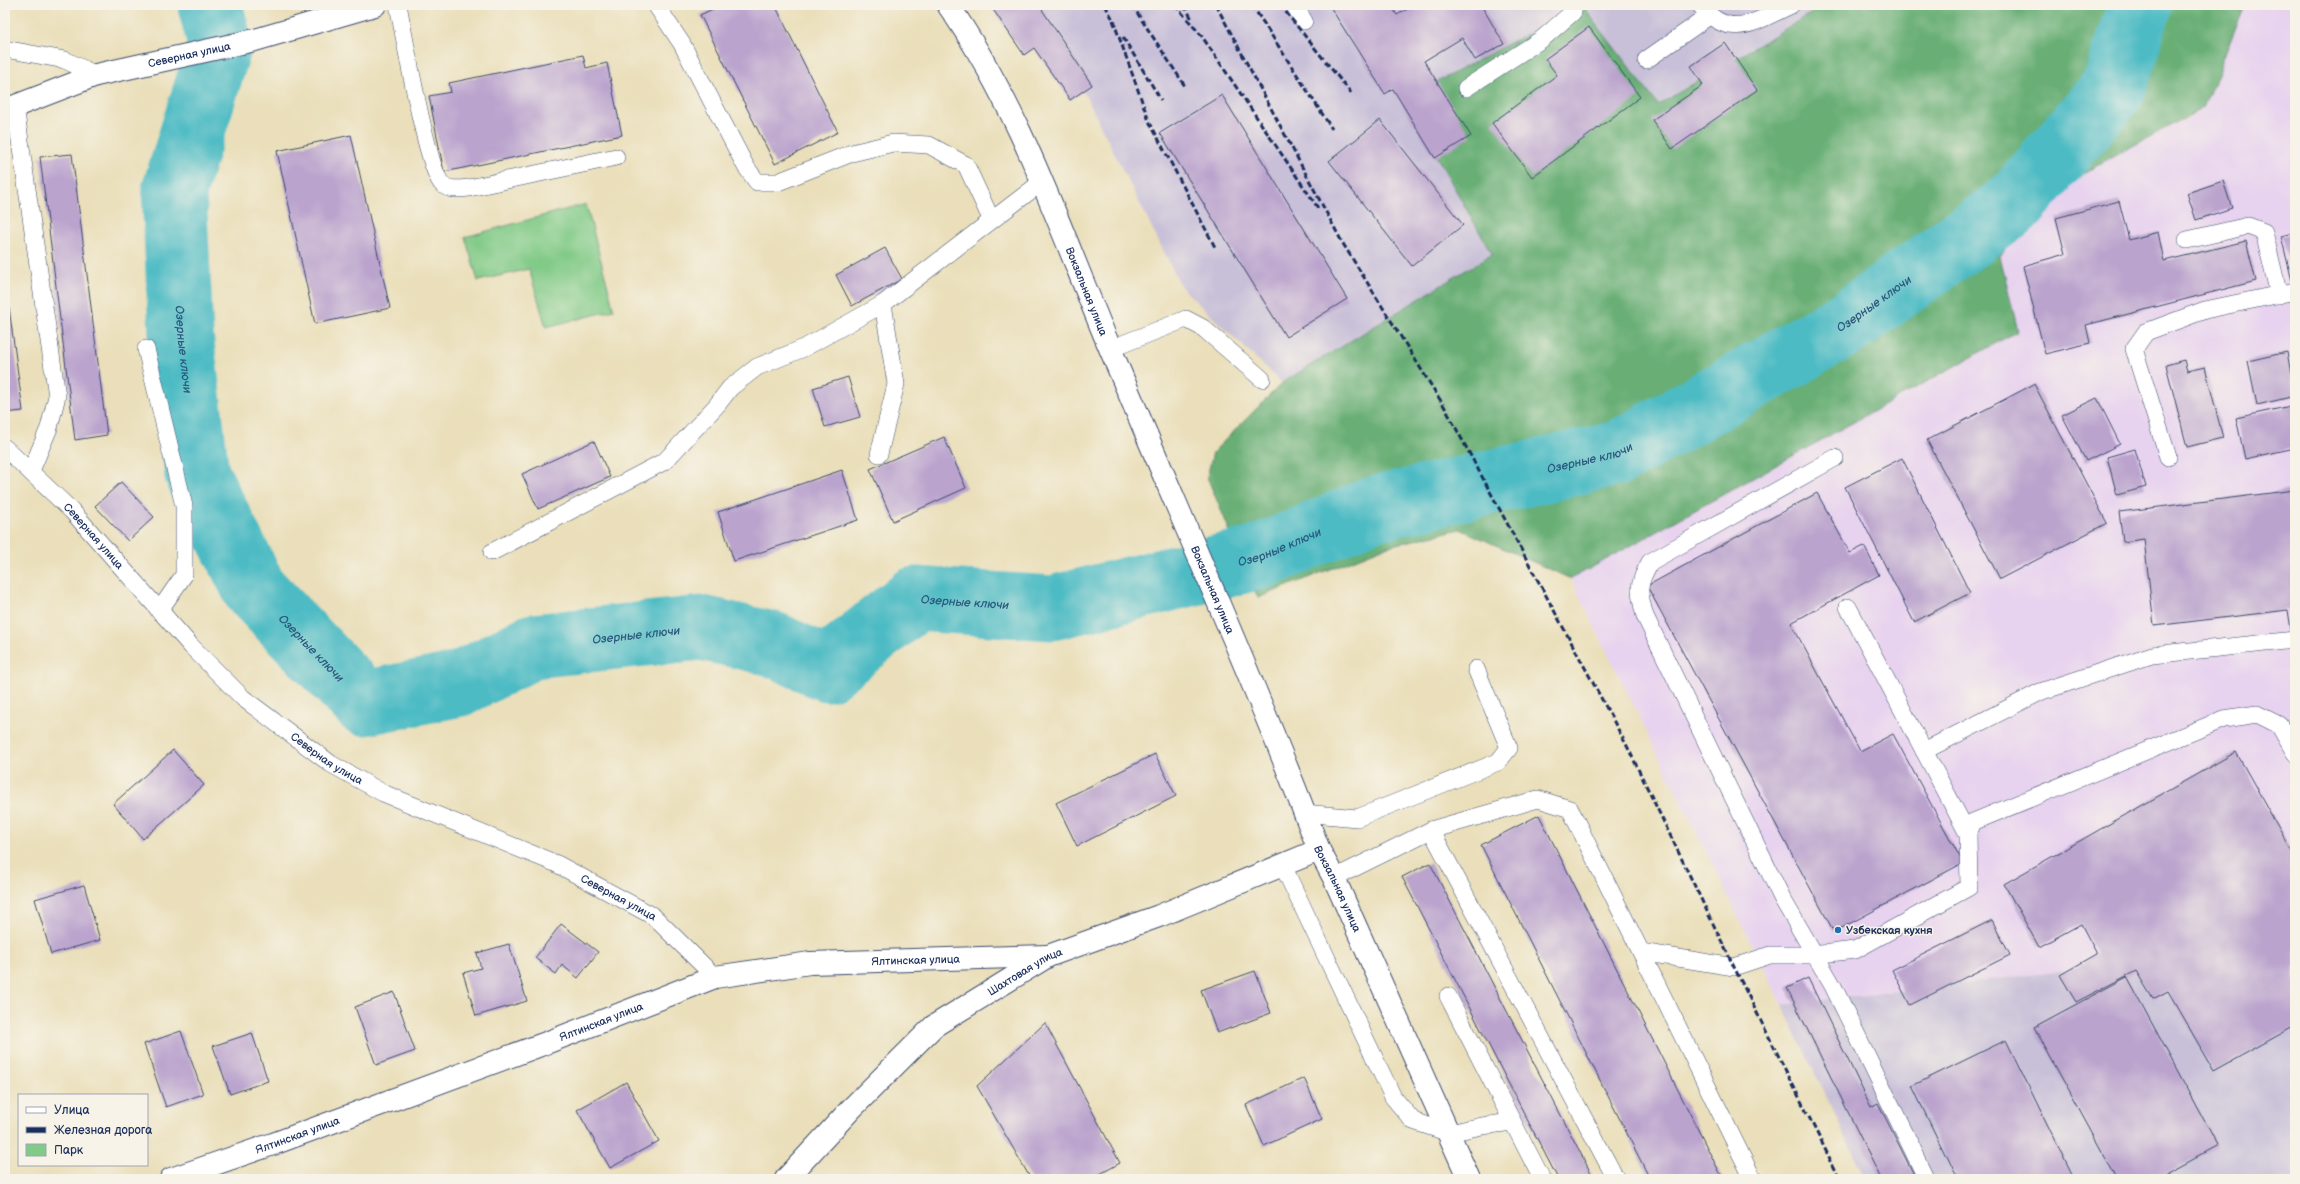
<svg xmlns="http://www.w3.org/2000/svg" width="2300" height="1184" font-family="'Balsamiq Sans',sans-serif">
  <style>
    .built { fill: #e7d2ef }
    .industrial { fill: #c8bfd8 }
    .green { fill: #81ca87; stroke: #4e7c72 }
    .forest { fill: #68ae74; stroke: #426e69 }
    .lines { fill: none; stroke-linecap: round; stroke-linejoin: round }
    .river { stroke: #4dbbc4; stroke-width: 65 }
    .building { fill: #baa3cd }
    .service-casing { stroke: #3a496c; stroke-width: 18 }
    .minor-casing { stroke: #3a496c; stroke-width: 24 }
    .secondary-casing { stroke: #3a496c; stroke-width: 24 }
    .service { stroke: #fff; stroke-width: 17 }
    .minor { stroke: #fff; stroke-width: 22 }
    .secondary { stroke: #fff; stroke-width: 22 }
    .rail { stroke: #1b2f5e; stroke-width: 3; stroke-dasharray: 6 3; stroke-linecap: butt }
    .poi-dot { fill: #1f6fb2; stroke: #f7f3e8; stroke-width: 1.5 }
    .labels { text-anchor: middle; stroke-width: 3; stroke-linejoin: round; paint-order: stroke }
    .street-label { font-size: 11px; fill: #1b2f5e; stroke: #f7f3e8 }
    .poi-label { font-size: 11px; font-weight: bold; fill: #1b2f5e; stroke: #f7f3e8; text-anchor: start }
    .water-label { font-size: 12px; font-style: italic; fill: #2a597d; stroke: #f7f3e8 }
  </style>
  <rect width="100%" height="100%" fill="#f7f3e8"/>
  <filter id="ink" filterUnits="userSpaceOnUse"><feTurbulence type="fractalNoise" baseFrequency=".025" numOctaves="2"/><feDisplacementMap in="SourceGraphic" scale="8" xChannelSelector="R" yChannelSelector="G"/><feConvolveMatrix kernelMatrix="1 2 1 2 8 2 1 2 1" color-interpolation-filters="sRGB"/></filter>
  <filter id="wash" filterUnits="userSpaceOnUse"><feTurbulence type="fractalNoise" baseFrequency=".012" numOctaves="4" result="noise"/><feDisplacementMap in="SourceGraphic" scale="16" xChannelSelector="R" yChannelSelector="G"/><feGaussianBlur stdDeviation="0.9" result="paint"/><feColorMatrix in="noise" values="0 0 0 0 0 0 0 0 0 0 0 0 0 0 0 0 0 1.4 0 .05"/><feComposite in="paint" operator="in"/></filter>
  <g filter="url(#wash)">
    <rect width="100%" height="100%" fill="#eadfba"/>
    <!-- built -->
    <path class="built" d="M2245,5H2295V978L2122,964L1782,1005L1571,579L2018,331L2000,256L2059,186L2203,108Z"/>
    <!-- industrial -->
    <path class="industrial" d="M1040,5H1582L1401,101L1438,159L1492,254L1282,383L1182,288Z
      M1582,5H1825L1658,106Z
      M2122,964L2295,978V1179H1866L1782,1005Z"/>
    <!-- green -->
    <path class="green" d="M586,204L614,310L546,327L529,269L478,281L465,237Z"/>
    <!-- forest -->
    <path class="forest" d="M1582,5L1658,105L1825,5H2245L2203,108L2059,186L2000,256L2018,331L1571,579L1460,529L1385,547L1258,598L1207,477L1213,452L1282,383L1492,254L1438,159L1401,101Z"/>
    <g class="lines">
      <!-- river -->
      <path class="river" id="s1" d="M210,5L220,44L174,191L181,334L197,474L255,590L364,703L460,684L533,646L702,628L773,644L827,669L915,599L1052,608L1260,557L1373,509L1619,453L1846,324L2013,205L2114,88L2140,5"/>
    </g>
    <g id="blocks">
      <!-- building -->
      <path class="building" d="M721,5H775L838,132L775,164L700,15Z
        M990,5H1039L1092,85L1070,100L1034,48L1024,55Z
        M1329,5H1391L1397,15L1414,5H1481L1504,44L1475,60L1462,38L1424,61L1471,136L1435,158L1393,89L1385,94Z
        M1589,27L1640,97L1532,177L1492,123L1557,75L1545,59Z
        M1725,43L1757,90L1672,149L1652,120L1703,85L1691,66Z
        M583,55L586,68L607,63L622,135L444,172L429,96L451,92L449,83Z
        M1222,95L1347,299L1286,337L1160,133Z
        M1380,120L1463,225L1412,266L1329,161Z
        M351,135L390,308L315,324L277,151Z
        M72,154L107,435L75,440L40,157Z
        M2223,181L2232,208L2196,220L2187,193Z
        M2119,201L2129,240L2158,232L2164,261L2246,241L2256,281L2086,325L2090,343L2045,354L2023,266L2065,254L2056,218Z
        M2295,233V280L2292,281L2281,236Z
        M885,248L902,279L852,306L836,275Z
        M5,278L23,411L5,413Z
        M2287,352L2295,396L2257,405L2248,361Z
        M2184,360L2187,371L2205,367L2223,438L2187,447L2166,365Z
        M848,377L860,417L825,427L813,388Z
        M2034,384L2107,523L2000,579L1927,440Z
        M2097,398L2120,444L2086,461L2062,415Z
        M2295,405V448L2245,459L2236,418Z
        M944,437L966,488L893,521L870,469Z
        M594,441L610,477L538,509L522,474Z
        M2135,449L2146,487L2117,495L2107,457Z
        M1902,458L1970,593L1914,622L1845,487Z
        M842,470L858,520L734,561L718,512Z
        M121,482L154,517L128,541L95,506Z
        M2295,490V629L2291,630L2288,610L2154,626L2144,539L2123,542L2119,512Z
        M1817,493L1850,553L1864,546L1879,575L1791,623L1860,751L1893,734L1963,863L1834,932L1647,586Z
        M173,750L204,785L143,839L113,804Z
        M2236,752L2295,857V1026L2214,1071L2168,991L2153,999L2136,971L2076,1002L2060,975L2097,954L2081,924L2039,947L2004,884Z
        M1155,754L1176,796L1077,846L1056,803Z
        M1539,815L1723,1179H1650L1481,845Z
        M1430,863L1594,1179H1558L1402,877Z
        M84,885L100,940L51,954L35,899Z
        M1992,920L2010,955L1910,1005L1892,970Z
        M561,924L598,952L578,978L562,965L556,974L535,958Z
        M509,944L527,1001L476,1016L463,973L481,968L477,953Z
        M1255,971L1271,1013L1217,1033L1201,990Z
        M2127,977L2218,1146L2157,1179H2117L2034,1027Z
        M1808,978L1871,1107L1878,1103L1916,1179H1881L1787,988Z
        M394,992L415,1051L376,1065L355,1007Z
        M1045,1023L1120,1163L1091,1179H1031L977,1086Z
        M181,1031L203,1094L166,1107L144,1044Z
        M252,1033L268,1081L230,1094L213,1046Z
        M2006,1040L2074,1179H1957L1912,1086Z
        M1304,1078L1322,1119L1264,1146L1246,1105Z
        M626,1082L659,1141L610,1168L577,1110Z"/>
    </g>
  </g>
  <g filter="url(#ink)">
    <use href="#blocks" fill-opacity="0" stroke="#3a496c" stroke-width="1"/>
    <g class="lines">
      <!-- service casing -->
      <g class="service-casing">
        <g id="service">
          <path d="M398,5C404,34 427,169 442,184C449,191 460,189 469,188L616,157"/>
          <path d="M656,5L682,44L746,167L757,182H778L852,153L893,143L929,145L966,165L991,219"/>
          <path d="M1294,5L1304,21"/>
          <path d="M1700,5C1730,42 1756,21 1791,5"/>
          <path d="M5,49L65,60L96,75"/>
          <path d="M1646,60L1709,16"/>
          <path d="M1466,88L1542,39L1573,12L1574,5"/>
          <path d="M15,106L57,396L49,428L31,471"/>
          <path d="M2187,240L2248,226L2264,232L2279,295"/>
          <path d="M146,349L184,506V575L159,611"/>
          <path d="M1110,349L1186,319L1203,328L1262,379"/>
          <path id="s2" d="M5,448L72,511L191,646L243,698L331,764L383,793L557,864L653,916L715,977"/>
          <path d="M879,454L896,384L883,304"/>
          <path d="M2168,457L2134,349L2146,332L2205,310L2295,291"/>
          <path d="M1835,458L1650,562C1637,585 1638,591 1645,616L1783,900L1833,986L1927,1179"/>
          <path d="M492,552L665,461L717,405L730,388L757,367L804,348L883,304L1043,181"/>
          <path d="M1848,607L1968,834"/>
          <path d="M1924,751L2040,692L2152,655L2295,640"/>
          <path d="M1304,813L1357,818L1498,762L1509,748L1476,669"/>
          <path d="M1431,830L1616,1179"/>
          <path d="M1283,866L1393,1097L1413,1121L1449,1133L1482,1126L1512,1122"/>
          <path d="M1334,878L1431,830L1538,799L1570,809L1641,952L1734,967L1770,955H1813L1855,950L1969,887L1968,834L1973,822L2224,719L2257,714L2279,725L2295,753"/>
          <path d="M1641,952L1753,1179"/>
          <path d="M1448,996L1542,1179"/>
        </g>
      </g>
      <!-- minor casing -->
      <g class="minor-casing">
        <g id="minor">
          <path id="s3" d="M5,110L96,75L255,40L375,5"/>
          <path id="s4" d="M171,1179L273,1144L546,1043L715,977L810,963L1048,956"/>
          <path id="s5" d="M786,1179L850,1110L934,1026L1048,956L1159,916L1319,850"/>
        </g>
      </g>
      <!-- secondary casing -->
      <g class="secondary-casing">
        <g id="secondary">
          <path id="s6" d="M948,5C1022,111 1062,235 1112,353C1181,518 1255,682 1319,850L1334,878L1469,1179"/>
        </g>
      </g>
      <!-- service -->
      <use href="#service" class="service"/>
      <!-- minor -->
      <use href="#minor" class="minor"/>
      <!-- secondary -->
      <use href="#secondary" class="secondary"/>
      <!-- rail -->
      <path class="rail" d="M1105,5L1116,25
        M1132,5L1185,86
        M1175,5L1201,35L1318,208
        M1184,5L1192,19
        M1216,5L1342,242L1444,406L1627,746L1734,967L1840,1179
        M1252,5L1332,129
        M1280,5L1351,93
        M1113,20L1149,121L1216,249
        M1123,37L1161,100"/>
    </g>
  </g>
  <!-- markers -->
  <circle class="poi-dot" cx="1838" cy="930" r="4"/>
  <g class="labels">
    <!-- street labels -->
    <g class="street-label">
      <text dy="4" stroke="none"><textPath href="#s3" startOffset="193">Северная улица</textPath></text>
      <text dy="4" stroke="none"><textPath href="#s6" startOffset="319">Вокзальная улица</textPath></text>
      <text dy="4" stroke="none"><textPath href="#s2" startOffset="125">Северная улица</textPath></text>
      <text dy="4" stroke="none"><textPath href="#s6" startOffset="643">Вокзальная улица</textPath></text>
      <text dy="4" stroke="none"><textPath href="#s2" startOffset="449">Северная улица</textPath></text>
      <text dy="4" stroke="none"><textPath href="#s6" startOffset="967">Вокзальная улица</textPath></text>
      <text dy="4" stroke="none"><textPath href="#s2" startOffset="773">Северная улица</textPath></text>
      <text dy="4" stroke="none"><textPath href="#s4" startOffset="782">Ялтинская улица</textPath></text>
      <text dy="4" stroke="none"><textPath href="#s5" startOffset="319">Шахтовая улица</textPath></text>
      <text dy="4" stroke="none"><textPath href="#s4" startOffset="458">Ялтинская улица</textPath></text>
      <text dy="4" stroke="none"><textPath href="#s4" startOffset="134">Ялтинская улица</textPath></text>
    </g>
    <!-- poi labels -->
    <g class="poi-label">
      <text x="1846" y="934">Узбекская кухня</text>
    </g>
    <!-- water labels -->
    <g class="water-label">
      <text dy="4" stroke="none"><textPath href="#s1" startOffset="2382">Озерные ключи</textPath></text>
      <text dy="4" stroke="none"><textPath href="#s1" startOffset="353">Озерные ключи</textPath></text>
      <text dy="4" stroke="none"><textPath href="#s1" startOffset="2057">Озерные ключи</textPath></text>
      <text dy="4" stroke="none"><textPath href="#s1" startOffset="1733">Озерные ключи</textPath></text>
      <text dy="4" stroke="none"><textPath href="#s1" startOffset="1410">Озерные ключи</textPath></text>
      <text dy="4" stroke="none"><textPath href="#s1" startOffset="1049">Озерные ключи</textPath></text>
      <text dy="4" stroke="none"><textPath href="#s1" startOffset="689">Озерные ключи</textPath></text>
    </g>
  </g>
  <!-- margin -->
  <rect width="2300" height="1184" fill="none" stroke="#f7f3e8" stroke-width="20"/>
  <!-- legend -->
  <rect x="18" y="1094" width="130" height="72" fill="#f7f3e8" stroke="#9fa5b1"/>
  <rect x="26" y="1107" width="20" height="6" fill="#ffffff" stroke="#9fa5b1"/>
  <text x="54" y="1114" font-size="12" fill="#1b2f5e">Улица</text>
  <rect x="26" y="1127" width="20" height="6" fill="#1b2f5e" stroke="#9fa5b1"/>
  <text x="54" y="1134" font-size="12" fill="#1b2f5e">Железная дорога</text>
  <rect x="26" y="1144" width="20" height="12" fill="#81ca87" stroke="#9fa5b1"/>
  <text x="54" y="1154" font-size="12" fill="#1b2f5e">Парк</text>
</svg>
